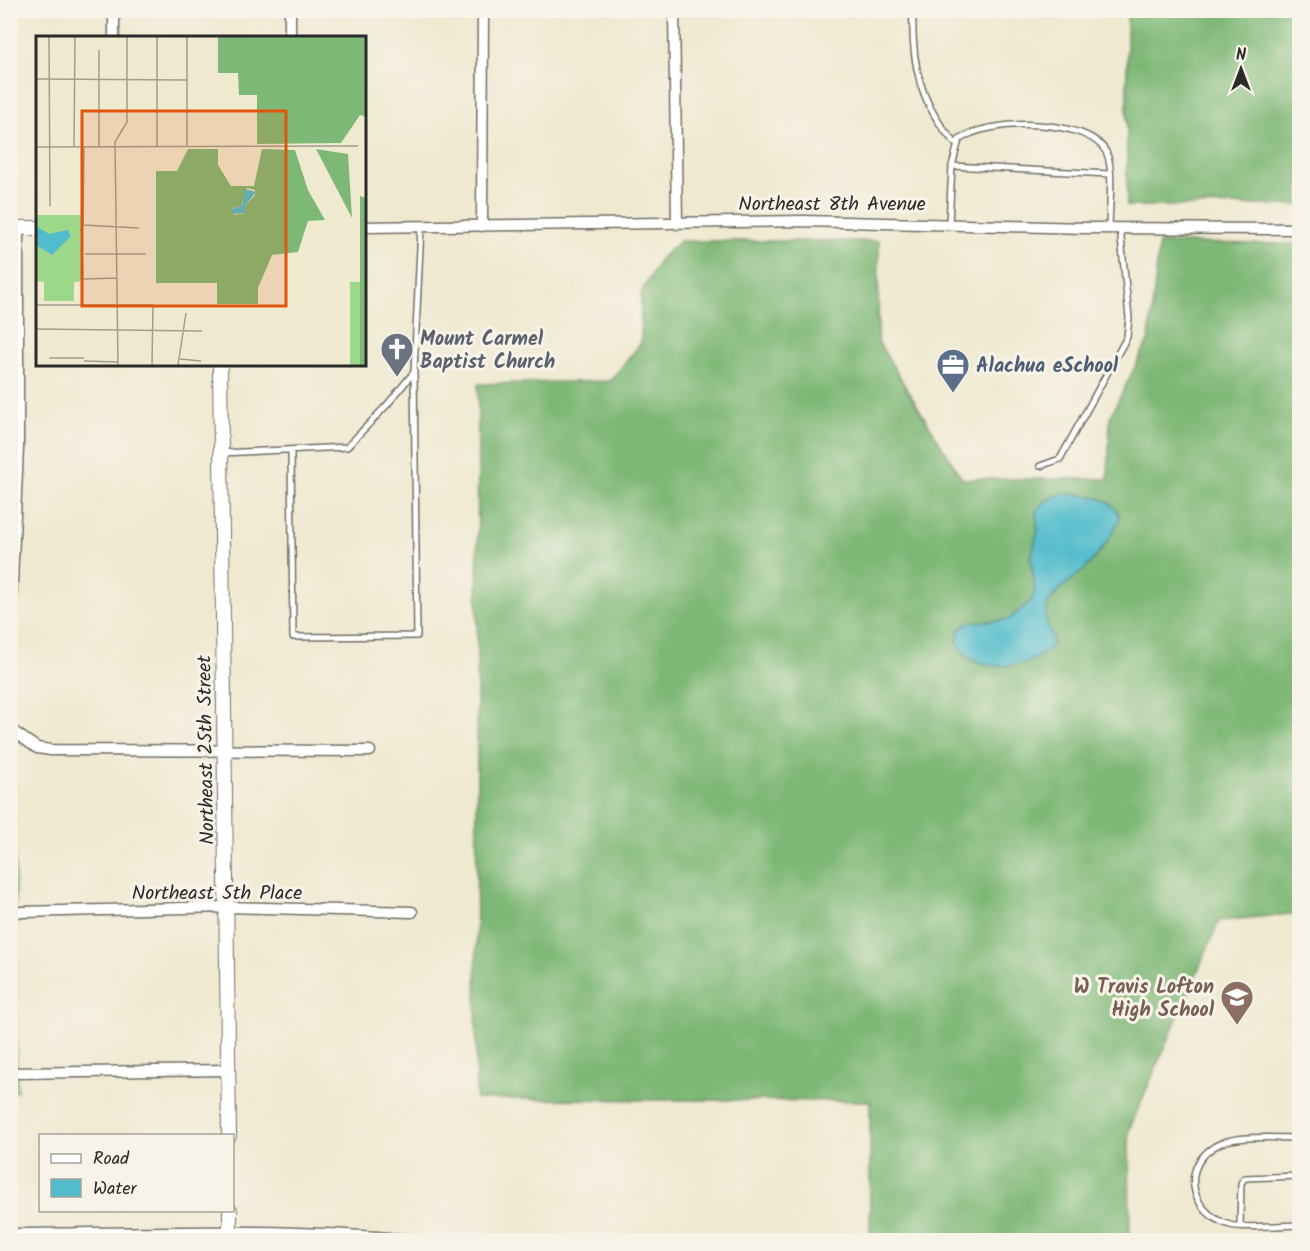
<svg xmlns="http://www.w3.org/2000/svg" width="1310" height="1251" font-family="Kalam,sans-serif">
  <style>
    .green { fill: #9dd78a; stroke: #64815a; stroke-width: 1.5 }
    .forest { fill: #7eb876; stroke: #547250; stroke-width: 1.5; fill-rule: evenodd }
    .water { fill: #51bccc; stroke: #3e747c; stroke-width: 1.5 }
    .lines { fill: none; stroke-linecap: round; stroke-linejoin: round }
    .service-casing { stroke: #706e65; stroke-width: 8 }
    .minor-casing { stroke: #706e65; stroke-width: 13 }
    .tertiary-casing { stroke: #706e65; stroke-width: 16 }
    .service { stroke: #fff; stroke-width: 5 }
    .minor { stroke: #fff; stroke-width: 10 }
    .tertiary { stroke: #fff; stroke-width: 14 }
    .labels { text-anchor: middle; stroke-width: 6; stroke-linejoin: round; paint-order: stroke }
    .street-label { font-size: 20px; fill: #2b2b2b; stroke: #f7f3e8 }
    .worship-label { font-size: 20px; font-weight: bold; fill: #5b616d; stroke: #f7f3e8; text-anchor: start }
    .service-label { font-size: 20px; font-weight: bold; fill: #4e5e75; stroke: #f7f3e8; text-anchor: start }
    .education-label { font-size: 20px; font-weight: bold; fill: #785e54; stroke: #f7f3e8; text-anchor: end }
    .inset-road { fill: none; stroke: #a19d8e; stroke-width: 1.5 }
    .view { fill: #df570e; fill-opacity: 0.15; stroke: #df570e; stroke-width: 3 }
    .inset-edge { fill: none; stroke: #2b2b2b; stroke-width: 3 }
  </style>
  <rect width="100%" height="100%" fill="#f7f3e8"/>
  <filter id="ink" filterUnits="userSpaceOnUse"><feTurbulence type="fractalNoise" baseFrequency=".0167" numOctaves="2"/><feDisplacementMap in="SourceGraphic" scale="12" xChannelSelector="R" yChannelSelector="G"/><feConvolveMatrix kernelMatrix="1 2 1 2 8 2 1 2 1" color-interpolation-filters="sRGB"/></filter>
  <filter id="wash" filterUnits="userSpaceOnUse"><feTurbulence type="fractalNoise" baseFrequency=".008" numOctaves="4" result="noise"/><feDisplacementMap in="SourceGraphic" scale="24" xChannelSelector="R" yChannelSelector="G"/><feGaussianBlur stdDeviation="1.35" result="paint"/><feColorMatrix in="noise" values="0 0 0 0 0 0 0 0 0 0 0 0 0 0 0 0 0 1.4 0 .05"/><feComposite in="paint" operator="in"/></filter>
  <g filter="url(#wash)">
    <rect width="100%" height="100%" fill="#efe9d0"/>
    <!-- green -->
    <path class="green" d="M11,767H14L17,1091H11Z"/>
    <!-- forest -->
    <path class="forest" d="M1127,11H1299V205L1127,206Z
      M680,241H879L878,342L962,479H1108L1110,417L1149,339L1159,243L1299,244V913L1219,921L1129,1130L1130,1238L870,1237V1101L476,1099L478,384L610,381L641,343V293L661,258ZM1077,494L1106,501L1119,514C1113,535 1101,553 1085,568C1070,583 1047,593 1046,617C1045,626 1053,634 1053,643C1047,651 1040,657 1031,660C1018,666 972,668 964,654C960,649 961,637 959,631L971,622L1008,620L1031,601L1035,589L1031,558L1038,530L1036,512L1047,500Z"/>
    <!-- water -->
    <path class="water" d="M1062,494C1082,494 1113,494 1120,518C1112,537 1100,553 1086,568C1071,583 1047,592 1046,616C1045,626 1053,633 1053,643C1036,672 967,676 957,640L959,631L970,622L1008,620L1031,601L1035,589L1031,558L1038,530L1036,512L1047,500Z"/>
  </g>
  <g filter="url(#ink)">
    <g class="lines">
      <!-- service casing -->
      <g class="service-casing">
        <path id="service" d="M913,10C911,63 920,106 957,145
          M952,166L1109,174
          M949,223L952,166L959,140C986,118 1091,117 1107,154C1114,170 1109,209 1109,228
          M291,451L293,637L417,636L414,372
          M222,453L347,447L387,405L414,372L421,227
          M1040,466L1060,459L1127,337L1129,318L1120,228
          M1300,1138C1278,1138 1240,1135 1221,1143C1178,1163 1189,1213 1230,1225C1244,1229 1283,1225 1300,1225
          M1240,1225L1241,1183L1245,1178L1300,1176"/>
      </g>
      <!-- minor casing -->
      <g class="minor-casing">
        <path id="minor" d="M114,10V38
          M674,10L677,224
          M290,38V10
          M482,226L483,10
          M364,227L803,221L1086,228L1300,229
          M10,626L18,448V228
          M10,729L37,748L51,750L370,751
          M21,912L226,907L412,912
          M12,1073L228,1070
          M10,1234C144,1233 280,1227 413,1240"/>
      </g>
      <!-- tertiary casing -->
      <g class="tertiary-casing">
        <path id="tertiary" d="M10,228H38
          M220,364L229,1136
          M230,1210V1240"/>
      </g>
      <!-- service -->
      <use href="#service" class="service"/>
      <!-- minor -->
      <use href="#minor" class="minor"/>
      <!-- tertiary -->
      <use href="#tertiary" class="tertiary"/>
    </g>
  </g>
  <!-- icons -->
  <defs>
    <g id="church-pin" transform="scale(1.725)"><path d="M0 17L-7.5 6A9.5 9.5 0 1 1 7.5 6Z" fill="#6b7280" stroke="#f7f3e8"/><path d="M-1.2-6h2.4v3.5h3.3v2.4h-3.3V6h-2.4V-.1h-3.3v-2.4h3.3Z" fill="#fff"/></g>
    <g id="office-pin" transform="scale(1.725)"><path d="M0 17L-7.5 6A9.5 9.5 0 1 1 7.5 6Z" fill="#5c6f8a" stroke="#f7f3e8"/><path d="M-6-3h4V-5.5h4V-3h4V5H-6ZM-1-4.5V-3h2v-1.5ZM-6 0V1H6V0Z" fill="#fff"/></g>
    <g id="school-pin" transform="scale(1.725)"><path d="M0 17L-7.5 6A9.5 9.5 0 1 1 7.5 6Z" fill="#8d6e63" stroke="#f7f3e8"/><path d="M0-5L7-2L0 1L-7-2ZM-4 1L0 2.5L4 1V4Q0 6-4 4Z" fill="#fff"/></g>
  </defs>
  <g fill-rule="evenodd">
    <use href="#church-pin" x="397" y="349"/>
    <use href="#office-pin" x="953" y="365"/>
    <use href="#school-pin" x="1237" y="997"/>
  </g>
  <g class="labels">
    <!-- street labels -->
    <g class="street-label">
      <text x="832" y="210">Northeast 8th Avenue</text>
      <text transform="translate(205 750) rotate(-91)" y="7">Northeast 25th Street</text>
      <text x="217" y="899">Northeast 5th Place</text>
    </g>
    <!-- worship labels -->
    <g class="worship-label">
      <text x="420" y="345">Mount Carmel<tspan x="420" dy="23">Baptist Church</tspan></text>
    </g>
    <!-- service labels -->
    <g class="service-label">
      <text x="976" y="372">Alachua eSchool</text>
    </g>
    <!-- education labels -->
    <g class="education-label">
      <text x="1214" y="993">W Travis Lofton<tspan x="1214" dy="23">High School</tspan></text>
    </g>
  </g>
  <!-- overview -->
  <g transform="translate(36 36)">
    <rect width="330" height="330" fill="#efe9d0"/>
    <path d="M0,179H45L48,245L38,246V265H8V246L0,245ZM314,246H330V329H314Z" fill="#9dd78a"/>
    <path d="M182,1H330V81L324,79L305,107L221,108V59H203L202,37H182ZM152,113H182V129L195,150H218L226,113L259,114L272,154L289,184L272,185L262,216L236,219L222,252V268H181V247H120V135H141ZM211,152L219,154V159L209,170V177L198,179L197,172L205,170ZM280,113L312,118L316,182ZM324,160L330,162V329H324Z" fill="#7eb876" fill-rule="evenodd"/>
    <path d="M209,153L220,156L209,170V177L197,178L196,173L206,169ZM0,190L13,198L32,194L35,200L16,219L0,209Z" fill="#51bccc"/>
    <path class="inset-road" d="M13,1L14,170M151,1V110M63,14V111M0,43L151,44M0,111L322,110M38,111L39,1M48,111L47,189L103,192M121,111V1M49,218H110M47,243L81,242M0,269H117L116,329M0,293L166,295M13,322H48M144,323L165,325M48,325L82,326M82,329L79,106L91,86V1M142,329L150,277"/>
    <path class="view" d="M46,75H250V270H46Z"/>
    <rect width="330" height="330" class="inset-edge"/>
  </g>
  <!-- margin -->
  <rect width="1310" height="1251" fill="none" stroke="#f7f3e8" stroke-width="36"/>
  <!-- legend -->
  <rect x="39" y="1134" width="195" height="78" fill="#f7f3e8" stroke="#a5a39c" stroke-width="1.5"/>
  <rect x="51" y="1154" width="30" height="9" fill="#ffffff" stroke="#a5a39c" stroke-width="1.5"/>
  <text x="93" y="1164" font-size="18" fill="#2b2b2b">Road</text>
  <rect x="51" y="1179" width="30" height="18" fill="#51bccc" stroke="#a5a39c" stroke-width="1.5"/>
  <text x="93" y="1194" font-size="18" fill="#2b2b2b">Water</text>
  <!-- north arrow -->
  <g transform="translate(1241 69)" stroke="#f7f3e8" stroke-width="4.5" paint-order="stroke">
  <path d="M0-4.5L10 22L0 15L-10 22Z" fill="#2b2b2b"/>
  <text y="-9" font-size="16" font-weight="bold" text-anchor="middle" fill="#2b2b2b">N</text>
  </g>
</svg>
